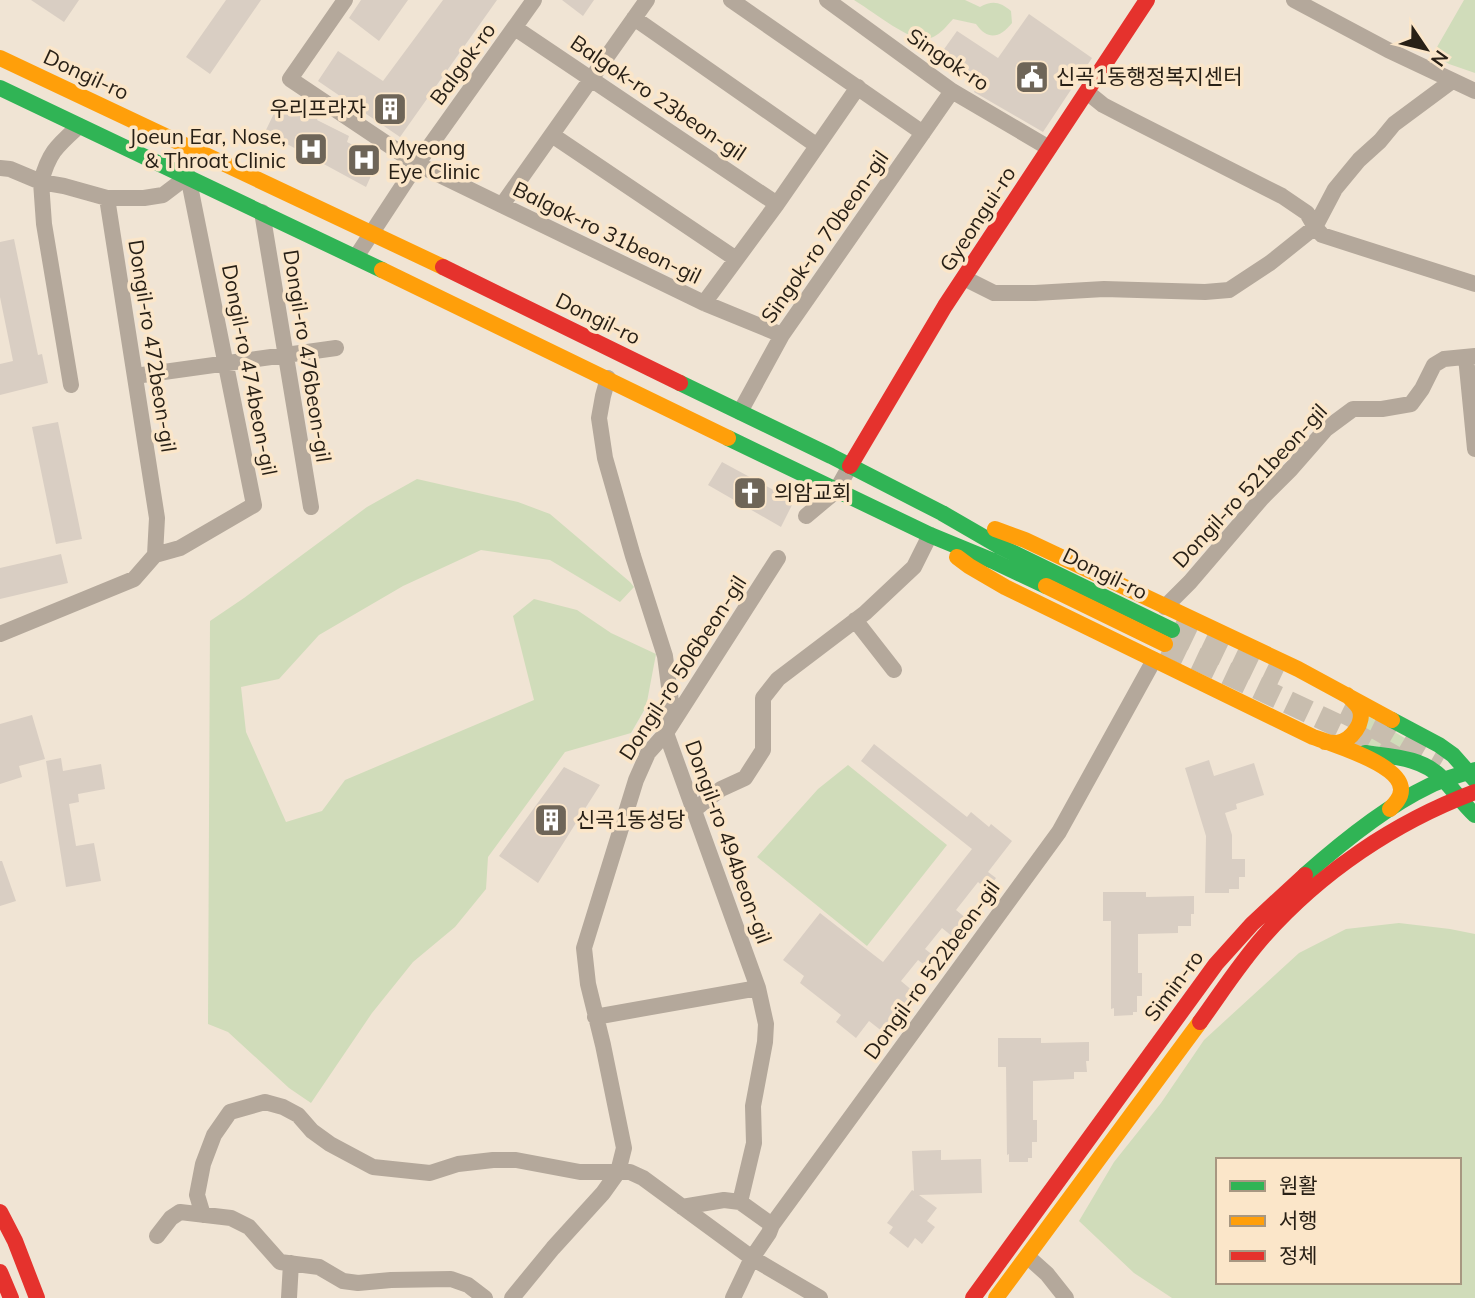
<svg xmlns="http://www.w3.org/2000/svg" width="1475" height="1298" font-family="Mulish,'Noto Sans KR',sans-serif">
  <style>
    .green { fill: #d0dcba; fill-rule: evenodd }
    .building { fill: #d9cec3 }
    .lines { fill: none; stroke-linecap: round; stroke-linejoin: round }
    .secondary-tunnel { stroke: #c8bdae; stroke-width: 23; stroke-dasharray: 23 11; stroke-linecap: butt }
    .street { stroke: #b4a89b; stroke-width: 16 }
    .fast { stroke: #30b455; stroke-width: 16 }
    .slow { stroke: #ff9f0a; stroke-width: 16 }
    .jam { stroke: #e5322d; stroke-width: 16 }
    .labels { text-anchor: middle; stroke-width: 7; stroke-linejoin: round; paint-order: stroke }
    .street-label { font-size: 21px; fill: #282016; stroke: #fbe6c9 }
    .poi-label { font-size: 21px; fill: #282016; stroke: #fbe6c9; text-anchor: start }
  </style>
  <rect width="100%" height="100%" fill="#f0e4d4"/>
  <!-- green -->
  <path class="green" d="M854,0H965L980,7C993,0 1000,2 1011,11L1012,23C1000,38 988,41 976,24L953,19C945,28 936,40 922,39C906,38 869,9 854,0Z
    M1464,0H1475V73L1449,64L1433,54Z
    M417,479L518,502L550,514L630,582L634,587L620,602L550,560L481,550L403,586L319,635L279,679L241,687L246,732L286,822L322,811L345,780L534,700L513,616L534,599L577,610L611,633L656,654L646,707L631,733L565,752L488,857L486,889L455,927L413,962L372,1013L311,1103L289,1088L228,1032L208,1024L210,621L244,598L367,507Z
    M1368,716L1423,749L1421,754L1355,743Z
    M848,765L947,845L867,946L757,857L818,789Z
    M1399,923L1450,929L1475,934V1298H1172L1134,1273L1079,1221L1114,1162L1161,1103L1204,1040L1299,953L1346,929ZM1218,1160H1459V1282H1218Z"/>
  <!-- building -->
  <path class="building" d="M31,0H79L64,22Z
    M226,0H261L210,74L186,57Z
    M361,0H408L379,41L349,18Z
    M443,0H497L400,137L318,81L338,51L383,81Z
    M562,0H594L583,16Z
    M1029,14L1092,58L1043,132L974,92L982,80L942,52L957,31L998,58Z
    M282,97L319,116L317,120L349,136L347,142L379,158L366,187L265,132Z
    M14,239L38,355L42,354L48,383L0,395V364L13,361L0,297V242Z
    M58,422L82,539L56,544L32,427Z
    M722,462L794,501L781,527L708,485Z
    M61,554L68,583L0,599V568Z
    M32,715L45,759L19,766L22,777L0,784V724Z
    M874,744L967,817L971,812L989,827L991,824L1012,841L988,872L996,878L987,890L978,882L956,910L967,919L953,937L942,928L925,949L934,956L926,966L918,960L901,981L914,992L883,1032L869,1021L856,1038L836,1022L841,1015L800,983L804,976L783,960L820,913L883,962L972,849L861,761Z
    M61,758L63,771L101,764L105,789L78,794L79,802L69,804L76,846L94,843L101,881L66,887L46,761Z
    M1209,760L1214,776L1254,763L1264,795L1236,804L1237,809L1225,813L1232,835V859H1245V877H1239V889H1229V893H1205L1206,836L1185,768Z
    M564,767L600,785L538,883L499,856Z
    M0,861H2L16,901L0,906Z
    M1103,892H1146V897L1194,896V914H1191V926H1178V933L1138,934V973H1142V996H1137V1012H1133V1015L1114,1016V1008L1111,1009V921H1103Z
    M998,1038H1041V1043L1089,1042V1061H1086L1087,1072H1074V1079L1033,1081V1120H1037V1142H1032V1158H1028V1162H1009V1154L1007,1155L1006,1067H998Z
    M941,1150V1160L981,1159L982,1193L919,1195L937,1208L927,1221L935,1227L922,1244L915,1238L908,1248L889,1233L893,1227L887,1223L912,1190L914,1191L912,1151Z"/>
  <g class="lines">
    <!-- secondary-tunnel -->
    <path class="secondary-tunnel" d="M1172,630L1279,681
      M1165,644L1343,728L1394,757
      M1342,711L1375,727L1440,765"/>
    <!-- street -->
    <path class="street" d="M345,0L290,79L417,164L704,303L782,335
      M731,0L923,133
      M827,0L952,91L1049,148
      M1294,0L1388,50L1475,91
      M634,18L816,145
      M515,28L777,204
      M1087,92L1103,105L1130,119L1282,196L1307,213L1315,227L1322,235L1475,284
      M552,135L736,259
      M0,168L10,169L41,182C49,152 57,146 79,126
      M502,205L647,0
      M262,212L311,507
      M356,257L417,164L534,0
      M964,278L994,293H1035L1104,289L1205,292L1229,290L1270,263L1315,227L1335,189L1359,160L1380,141L1394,124L1452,81
      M704,303L777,204L858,87
      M1466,357L1475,449
      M135,376L336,348
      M608,378L603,396L599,418L605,458L633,556L665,656L671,702L666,733L758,988L766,1024L765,1042L753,1106L754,1143L740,1202L772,1225
      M71,385L44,224L41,182L64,186L107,198
      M740,412L782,335L952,91
      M806,516L836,491L850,466
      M1165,607L1190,582L1262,498L1291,469L1326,429L1353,409H1382L1411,404L1422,389L1434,365L1444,359L1475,356
      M855,620L894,670
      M0,634L134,579L155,555L157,518L107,198H144L163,195L188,176L254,505L180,548L155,555
      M694,810L721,789L745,778L763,750V698L778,679L865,613L914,567L930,535
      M595,1017L758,988
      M682,1207L724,1200L740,1202
      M203,1215L197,1195L203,1164L214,1135L230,1112L265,1102L283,1107L298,1115L312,1131L330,1144L373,1167L430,1173L458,1164L493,1160H516L580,1172H630L643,1178L752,1258L820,1298
      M157,1236L171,1218L180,1212L231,1218L249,1227L280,1262L319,1267L343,1281L358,1283L391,1280L451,1279L468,1285L485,1298
      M1028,1257L1047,1274L1066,1298
      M289,1298L291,1263
      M512,1298L553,1248L603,1193L618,1172L624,1148L603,1045L588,984L584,948L636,780L648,753L666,733L778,558
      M733,1298L752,1258L769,1233L772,1225L1059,832L1154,660"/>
    <!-- fast -->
    <path class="fast" d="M0,88L382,270
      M680,383L831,456L942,513L999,546L1172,630
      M728,438L930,535L993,561L1046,586
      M1392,720L1439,745L1453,755L1475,780
      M1365,753C1393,757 1421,757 1442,778C1454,790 1463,804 1475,815
      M1305,875C1340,844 1387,806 1429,786C1443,779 1460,775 1475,770"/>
    <!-- slow -->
    <path class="slow" d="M0,58L443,267
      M382,270L728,438
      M995,529L1025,540L1298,669L1392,720
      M957,557L969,566L1005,587L1313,737C1333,744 1402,765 1401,790C1401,798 1395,804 1390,809
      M1046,586L1165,644
      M1325,742C1326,742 1335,743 1337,743C1351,741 1366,722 1359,708C1356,703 1351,699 1347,695
      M996,1298L1200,1022"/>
    <!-- jam -->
    <path class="jam" d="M443,267L680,383
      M850,466L945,306L1147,0
      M1200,1022C1221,993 1240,963 1264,936C1321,872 1395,822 1475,792
      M0,1212L15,1241L37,1298
      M0,1272L11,1298
      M973,1298L1216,964L1252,924L1305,875"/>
  </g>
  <!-- icons -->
  <defs>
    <g id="civic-square" transform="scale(1.75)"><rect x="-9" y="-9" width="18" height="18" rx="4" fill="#6e6558" stroke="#fbe6c9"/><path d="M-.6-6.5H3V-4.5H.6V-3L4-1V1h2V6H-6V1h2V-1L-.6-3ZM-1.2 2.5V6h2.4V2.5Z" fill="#fff"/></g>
    <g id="building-square" transform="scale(1.75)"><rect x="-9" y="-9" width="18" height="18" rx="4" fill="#6e6558" stroke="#fbe6c9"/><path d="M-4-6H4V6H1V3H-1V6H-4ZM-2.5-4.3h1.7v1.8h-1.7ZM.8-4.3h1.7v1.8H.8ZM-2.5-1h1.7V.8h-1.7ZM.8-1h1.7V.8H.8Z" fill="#fff"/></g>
    <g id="hospital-square" transform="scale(1.75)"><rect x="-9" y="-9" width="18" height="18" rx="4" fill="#6e6558" stroke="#fbe6c9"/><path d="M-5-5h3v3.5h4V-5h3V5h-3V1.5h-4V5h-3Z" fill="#fff"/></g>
    <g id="church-square" transform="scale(1.75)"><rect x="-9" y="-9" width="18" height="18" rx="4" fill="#6e6558" stroke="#fbe6c9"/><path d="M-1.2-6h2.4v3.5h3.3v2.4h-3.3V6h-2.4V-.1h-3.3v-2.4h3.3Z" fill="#fff"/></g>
  </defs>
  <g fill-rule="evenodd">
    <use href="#civic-square" x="1032" y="77"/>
    <use href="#building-square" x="390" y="109"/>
    <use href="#hospital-square" x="311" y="149"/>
    <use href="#hospital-square" x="364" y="160"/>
    <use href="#church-square" x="750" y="493"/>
    <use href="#building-square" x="551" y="820"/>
  </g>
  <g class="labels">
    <!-- street labels -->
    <g class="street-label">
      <text transform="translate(948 60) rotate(34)" y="7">Singok-ro</text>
      <text transform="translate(463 64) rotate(-54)" y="7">Balgok-ro</text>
      <text transform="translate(86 75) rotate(25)" y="7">Dongil-ro</text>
      <text transform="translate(658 98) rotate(34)" y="7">Balgok-ro 23beon-gil</text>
      <text transform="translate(978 219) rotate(-57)" y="7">Gyeongui-ro</text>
      <text transform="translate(607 233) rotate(26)" y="7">Balgok-ro 31beon-gil</text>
      <text transform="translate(825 237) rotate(-55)" y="7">Singok-ro 70beon-gil</text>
      <text transform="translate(598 319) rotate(26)" y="7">Dongil-ro</text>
      <text transform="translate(152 346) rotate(81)" y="7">Dongil-ro 472beon-gil</text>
      <text transform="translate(307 356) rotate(81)" y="7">Dongil-ro 476beon-gil</text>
      <text transform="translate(249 370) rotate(79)" y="7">Dongil-ro 474beon-gil</text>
      <text transform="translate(1250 486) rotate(-47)" y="7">Dongil-ro 521beon-gil</text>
      <text transform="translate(1105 574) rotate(26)" y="7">Dongil-ro</text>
      <text transform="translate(683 668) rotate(-57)" y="7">Dongil-ro 506beon-gil</text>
      <text transform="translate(728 842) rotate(70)" y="7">Dongil-ro 494beon-gil</text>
      <text transform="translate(932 970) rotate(-54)" y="7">Dongil-ro 522beon-gil</text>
      <text transform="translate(1174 986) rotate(-53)" y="7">Simin-ro</text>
    </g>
    <!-- poi labels -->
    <g class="poi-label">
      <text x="1056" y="84">신곡1동행정복지센터</text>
      <text x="366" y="116" text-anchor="end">우리프라자</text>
      <text x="286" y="144" text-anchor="end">Joeun Ear, Nose,<tspan x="286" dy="24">&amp; Throat Clinic</tspan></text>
      <text x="388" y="155">Myeong<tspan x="388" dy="24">Eye Clinic</tspan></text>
      <text x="774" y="500">의암교회</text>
      <text x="576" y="827">신곡1동성당</text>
    </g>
  </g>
  <!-- legend -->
  <rect x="1216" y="1158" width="245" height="126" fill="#fbe6c9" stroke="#a79781" stroke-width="2"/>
  <rect x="1230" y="1181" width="35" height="10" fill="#30b455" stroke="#a79781" stroke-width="2"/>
  <text x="1279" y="1193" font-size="21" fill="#282016">원활</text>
  <rect x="1230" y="1216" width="35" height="10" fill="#ff9f0a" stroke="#a79781" stroke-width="2"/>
  <text x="1279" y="1228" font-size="21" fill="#282016">서행</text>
  <rect x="1230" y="1251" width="35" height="10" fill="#e5322d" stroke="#a79781" stroke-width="2"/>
  <text x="1279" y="1263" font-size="21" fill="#282016">정체</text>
  <!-- north arrow -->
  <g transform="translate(1426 49) rotate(125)" stroke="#fbe6c9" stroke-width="5" paint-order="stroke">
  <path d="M0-5L12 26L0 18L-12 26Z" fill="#282016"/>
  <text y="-10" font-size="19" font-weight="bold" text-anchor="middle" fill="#282016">N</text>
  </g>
</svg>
